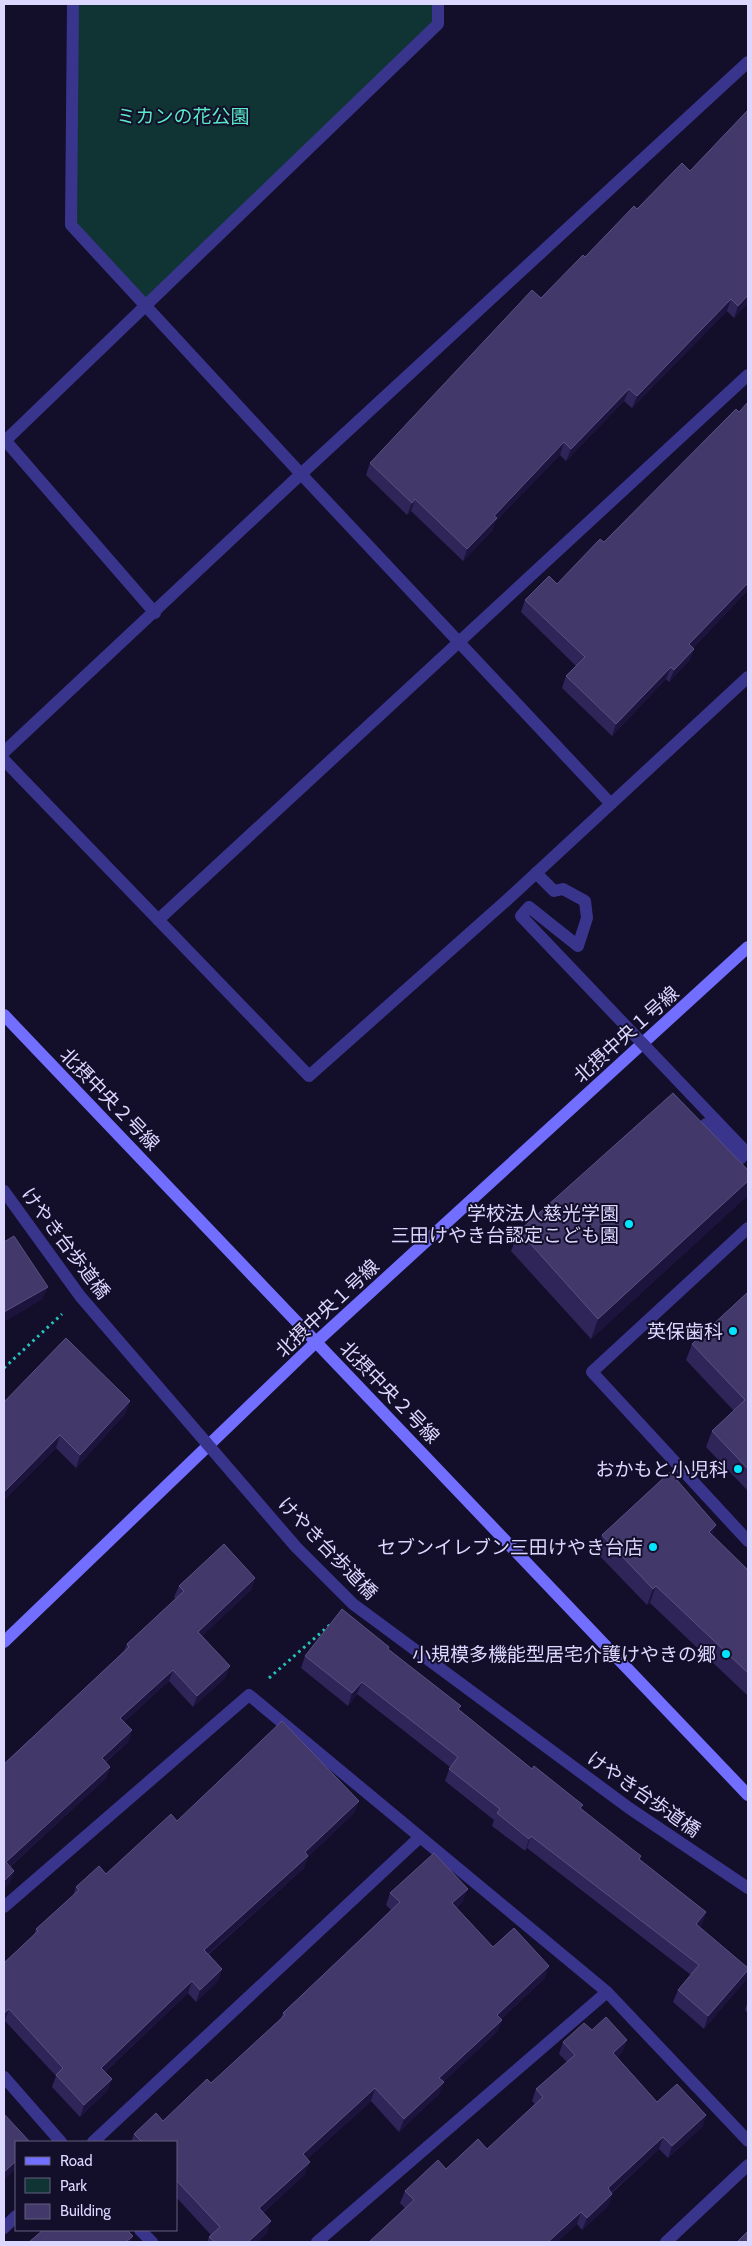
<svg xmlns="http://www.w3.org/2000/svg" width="752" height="2246" font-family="Cabin,'Noto Sans JP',sans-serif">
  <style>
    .green { fill: #103433 }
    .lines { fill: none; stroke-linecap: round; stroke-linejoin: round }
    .path { stroke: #25c5bc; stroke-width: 3; stroke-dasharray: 2.5 4; stroke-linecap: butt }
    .street { stroke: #39358d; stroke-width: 12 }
    .secondary { stroke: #726eff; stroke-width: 12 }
    .street-bridge { stroke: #39358d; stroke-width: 12 }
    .wall { fill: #302559 }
    .shaded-wall { fill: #1d143e }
    .building { fill: #42386a; stroke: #5a5182 }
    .poi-dot { fill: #03e5ff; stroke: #130e2a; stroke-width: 2 }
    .labels { text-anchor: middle; stroke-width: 4; stroke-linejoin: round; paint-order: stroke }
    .park-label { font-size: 19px; fill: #58eac6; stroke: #130e2a }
    .street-label { font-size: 19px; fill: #dcd7ff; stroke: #130e2a }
    .poi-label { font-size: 19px; fill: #dcd7ff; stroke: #130e2a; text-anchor: end }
  </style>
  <rect width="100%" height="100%" fill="#130e2a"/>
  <!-- green -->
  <path class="green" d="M73,4H438V24L145,306L71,225Z"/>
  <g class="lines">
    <!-- path -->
    <path class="path" d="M4,1368L62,1314
      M269,1678L332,1623"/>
    <!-- street -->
    <path class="street" d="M73,4L71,225L301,474L611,804
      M4,439L155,613
      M4,442L438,24V4
      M4,752L301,474L748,62
      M4,760L309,1076L507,900L748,677
      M158,920L748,375
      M748,1228L592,1372L748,1541
      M4,1907L249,1695L607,1992L748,2141
      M4,2077L61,2142
      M93,2142L420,1837
      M4,2228L16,2216
      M140,2230L152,2242
      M317,2242L607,1992
      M666,2242L748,2165"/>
    <!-- secondary -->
    <path class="secondary" d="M4,1015L748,1795
      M4,1642L316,1342L748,947"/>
    <!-- street-bridge -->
    <path class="street-bridge" d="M536,873L554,891L563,889L585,901L587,918L578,946L529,907L521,916L746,1152L740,1159L706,1124L700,1130L707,1138
      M4,1191L80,1296L296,1547L353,1604L629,1808L748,1888"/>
  </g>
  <!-- wall -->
  <path class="wall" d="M748,110V303L734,318L727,311L632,408L624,401L566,461L560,455L495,522L492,531L463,561L411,511L407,515L366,475L370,463L541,298L637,209L690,171Z
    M604,542L748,590L693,648L694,649L689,661L669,682L666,679L612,736L562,688L566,676L576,666L521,612L525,600L557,584Z
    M747,1196L591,1339L511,1251L519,1231Z
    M748,1292V1491L706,1447L712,1431L734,1411L686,1360L692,1344Z
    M130,1401L125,1414L76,1468L56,1448L4,1500V1402Z
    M602,1535H713L748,1570V1696L650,1603L647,1605L596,1552Z
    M255,1578L251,1590L202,1636L230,1666L225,1678L193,1707L169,1681L124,1722L132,1730L128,1742L106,1762L110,1767L106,1778L10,1867V1883L4,1764L124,1651L127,1644L176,1599L174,1597L179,1586Z
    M389,1647L388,1649L459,1710L582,1809L640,1860L706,1912L702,1924L699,1927L748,1968V1971L745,1981L704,2029L673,2002L678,1990L691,1975L527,1848L525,1851L492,1826L494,1820L445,1781L450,1767L357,1694L348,1706L301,1668L305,1656Z
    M359,1801L354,1813L308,1857L304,1868L209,1954L222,1969L218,1981L196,2002L188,1993L105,2072L112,2079L107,2091L80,2117L52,2087L56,2076L5,2021L4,2022V1963L34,1935L36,1929L73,1896L76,1887L106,1874L177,1821Z
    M390,1893L463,1901L456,1908L493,1947L545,1978L501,2019L502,2020L497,2032L443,2082L439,2094L399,2132L371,2101L307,2159L305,2174L263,2213L267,2233L257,2242H207L209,2237L211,2235L176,2197V2142H131L134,2134L163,2121L211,2083L280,2020L283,2013L391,1910L386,1905Z
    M748,2000V2014L745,2010Z
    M592,2030L627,2040L622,2052L617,2057L657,2102L706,2115L702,2127L668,2158L659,2149L612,2193V2194L608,2206L582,2230L577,2224L557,2242H369L405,2208L400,2203L405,2191L487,2149L535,2104L532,2101L536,2089L567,2062L559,2054L563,2042Z"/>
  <!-- shaded-wall -->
  <path class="shaded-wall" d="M748,295V303L734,318L738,306Z
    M731,299L727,311L632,408L637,396Z
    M629,389L624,401L566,461L571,449Z
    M564,442L560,455L495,522L492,531L463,561L467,549L494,516Z
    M415,499L411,511L407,515L412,503Z
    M748,583V590L684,657L689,644Z
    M694,649L689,661L669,682L674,670Z
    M671,667L666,679L612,736L616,724Z
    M748,1181V1192L747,1196L591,1339L598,1319Z
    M48,1287L43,1299L4,1322V1312Z
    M130,1401L125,1414L76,1468L80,1455Z
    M60,1435L56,1448L4,1500V1492Z
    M716,1525L710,1542L709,1532Z
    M255,1578L251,1590L194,1644L198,1632Z
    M656,1586L650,1603L647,1605L653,1589Z
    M230,1666L225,1678L193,1707L197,1696Z
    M173,1670L169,1681L116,1729L120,1718Z
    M362,1682L357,1694L348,1706L352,1693Z
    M132,1730L128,1742L97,1769L102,1758Z
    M110,1767L106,1778L4,1872L6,1862Z
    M359,1801L354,1813L308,1857L304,1868L200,1961L204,1950L305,1852Z
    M531,1836L527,1848L525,1851L529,1839Z
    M14,1871L10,1883L4,1889V1881Z
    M468,1889L463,1901L448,1915L452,1903Z
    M706,1912L702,1924L692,1937L696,1924Z
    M549,1966L545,1978L492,2027L497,2015Z
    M222,1969L218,1981L196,2002L200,1990Z
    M748,1970L745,1981L704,2029L708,2016Z
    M192,1981L188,1993L97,2079L101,2068Z
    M9,2009L5,2021L4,2022V2014Z
    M502,2020L497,2032L435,2090L439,2078Z
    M627,2040L622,2052L608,2065L613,2053Z
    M112,2079L107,2091L80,2117L84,2105Z
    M444,2082L439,2094L399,2132L404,2119Z
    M375,2088L371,2101L298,2167L303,2154Z
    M706,2115L702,2127L668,2158L672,2146Z
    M663,2137L659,2149L603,2200L608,2188Z
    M16,2161V2169L4,2180V2172Z
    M310,2162L305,2174L255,2220L259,2208Z
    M612,2194L608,2206L582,2230L587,2218Z
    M581,2212L577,2224L557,2242H548Z
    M271,2221L267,2233L257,2242H248Z
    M133,2236L131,2242H126Z"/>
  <!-- building -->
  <path class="building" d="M748,110V295L738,306L731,299L637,396L629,389L571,449L564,442L494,516L497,518L467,549L415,499L412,503L370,463L532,290L541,298L583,255L585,257L634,206L637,209L682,163L690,171Z
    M748,402V583L689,644L694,649L674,670L671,667L616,724L566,676L585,657L525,600L549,576L557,584L600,539L604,542L736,409L739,412Z
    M673,1093L748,1170V1181L598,1319L519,1231Z
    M14,1236L48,1287L4,1312V1242Z
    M748,1292V1469L712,1431L745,1400L692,1344Z
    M66,1338L130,1401L80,1455L60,1435L4,1492V1402Z
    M670,1472L716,1525L709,1532L748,1570V1673L656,1586L653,1589L602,1535Z
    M224,1544L255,1578L198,1632L230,1666L197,1696L173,1670L120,1718L132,1730L102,1758L110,1767L6,1862L14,1871L4,1881V1764L129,1647L127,1644L184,1591L179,1586Z
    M342,1609L389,1647L388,1649L461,1706L458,1709L532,1769L534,1766L583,1805L580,1808L641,1856L639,1859L706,1912L696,1924L748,1968V1970L708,2016L678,1990L699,1965L531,1836L529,1839L497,1813L500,1809L449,1769L458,1757L362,1682L352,1693L305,1656Z
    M282,1721L359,1801L305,1852L308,1856L204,1950L222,1969L200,1990L192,1981L101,2068L112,2079L84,2105L56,2075L63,2068L9,2009L4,2013V1963L38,1931L36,1929L79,1890L76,1887L99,1866L106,1874L171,1814L177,1821Z
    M434,1853L468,1889L452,1903L493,1947L514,1928L549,1966L497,2015L502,2020L439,2078L444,2082L404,2119L375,2088L303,2154L310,2162L259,2208L271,2221L248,2242H215L209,2237L220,2227L176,2180V2142H142L134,2134L156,2113L163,2121L207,2079L211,2083L285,2015L283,2013L400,1902L390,1893Z
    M606,2017L627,2040L613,2053L657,2102L677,2084L706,2115L672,2146L663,2137L608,2188L612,2194L587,2218L581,2212L548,2242H369L414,2200L405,2191L438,2160L446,2169L478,2139L487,2149L543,2097L536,2089L575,2055L563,2042L584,2023L592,2030Z
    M4,2114L30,2142H16V2161L4,2172Z
    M43,2230H127L133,2236L126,2242H29Z
    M748,2231V2242H737Z"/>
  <!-- markers -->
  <g class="poi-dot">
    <circle cx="629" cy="1224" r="5"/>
    <circle cx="733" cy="1331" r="5"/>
    <circle cx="738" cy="1469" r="5"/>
    <circle cx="653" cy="1547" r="5"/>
    <circle cx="726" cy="1654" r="5"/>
  </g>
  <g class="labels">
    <!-- park labels -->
    <g class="park-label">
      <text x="183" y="123">ミカンの花公園</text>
    </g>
    <!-- street labels -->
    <g class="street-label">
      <text transform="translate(626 1034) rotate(-42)" y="7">北摂中央１号線</text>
      <text transform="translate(110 1099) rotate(46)" y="7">北摂中央２号線</text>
      <text transform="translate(66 1243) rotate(53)" y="7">けやき台歩道橋</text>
      <text transform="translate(327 1308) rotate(-43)" y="7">北摂中央１号線</text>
      <text transform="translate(390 1392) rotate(46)" y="7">北摂中央２号線</text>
      <text transform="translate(328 1548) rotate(46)" y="7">けやき台歩道橋</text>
      <text transform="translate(644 1794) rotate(35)" y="7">けやき台歩道橋</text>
    </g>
    <!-- poi labels -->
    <g class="poi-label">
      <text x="619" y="1220">学校法人慈光学園<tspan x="619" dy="22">三田けやき台認定こども園</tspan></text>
      <text x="723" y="1338">英保歯科</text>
      <text x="728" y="1476">おかもと小児科</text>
      <text x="643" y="1554">セブンイレブン三田けやき台店</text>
      <text x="716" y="1661">小規模多機能型居宅介護けやきの郷</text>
    </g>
  </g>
  <!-- border -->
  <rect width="752" height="2246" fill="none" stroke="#dcd7ff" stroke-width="10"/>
  <!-- legend -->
  <rect x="15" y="2141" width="162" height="90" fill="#130e2a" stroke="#635e7f"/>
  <rect x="25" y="2157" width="25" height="8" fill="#726eff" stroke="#635e7f"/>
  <text x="60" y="2166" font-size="15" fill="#dcd7ff">Road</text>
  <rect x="25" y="2178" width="25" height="15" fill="#103433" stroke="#635e7f"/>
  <text x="60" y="2191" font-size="15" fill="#dcd7ff">Park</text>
  <rect x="25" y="2204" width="25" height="15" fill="#42386a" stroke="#635e7f"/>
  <text x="60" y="2216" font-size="15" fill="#dcd7ff">Building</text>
</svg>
